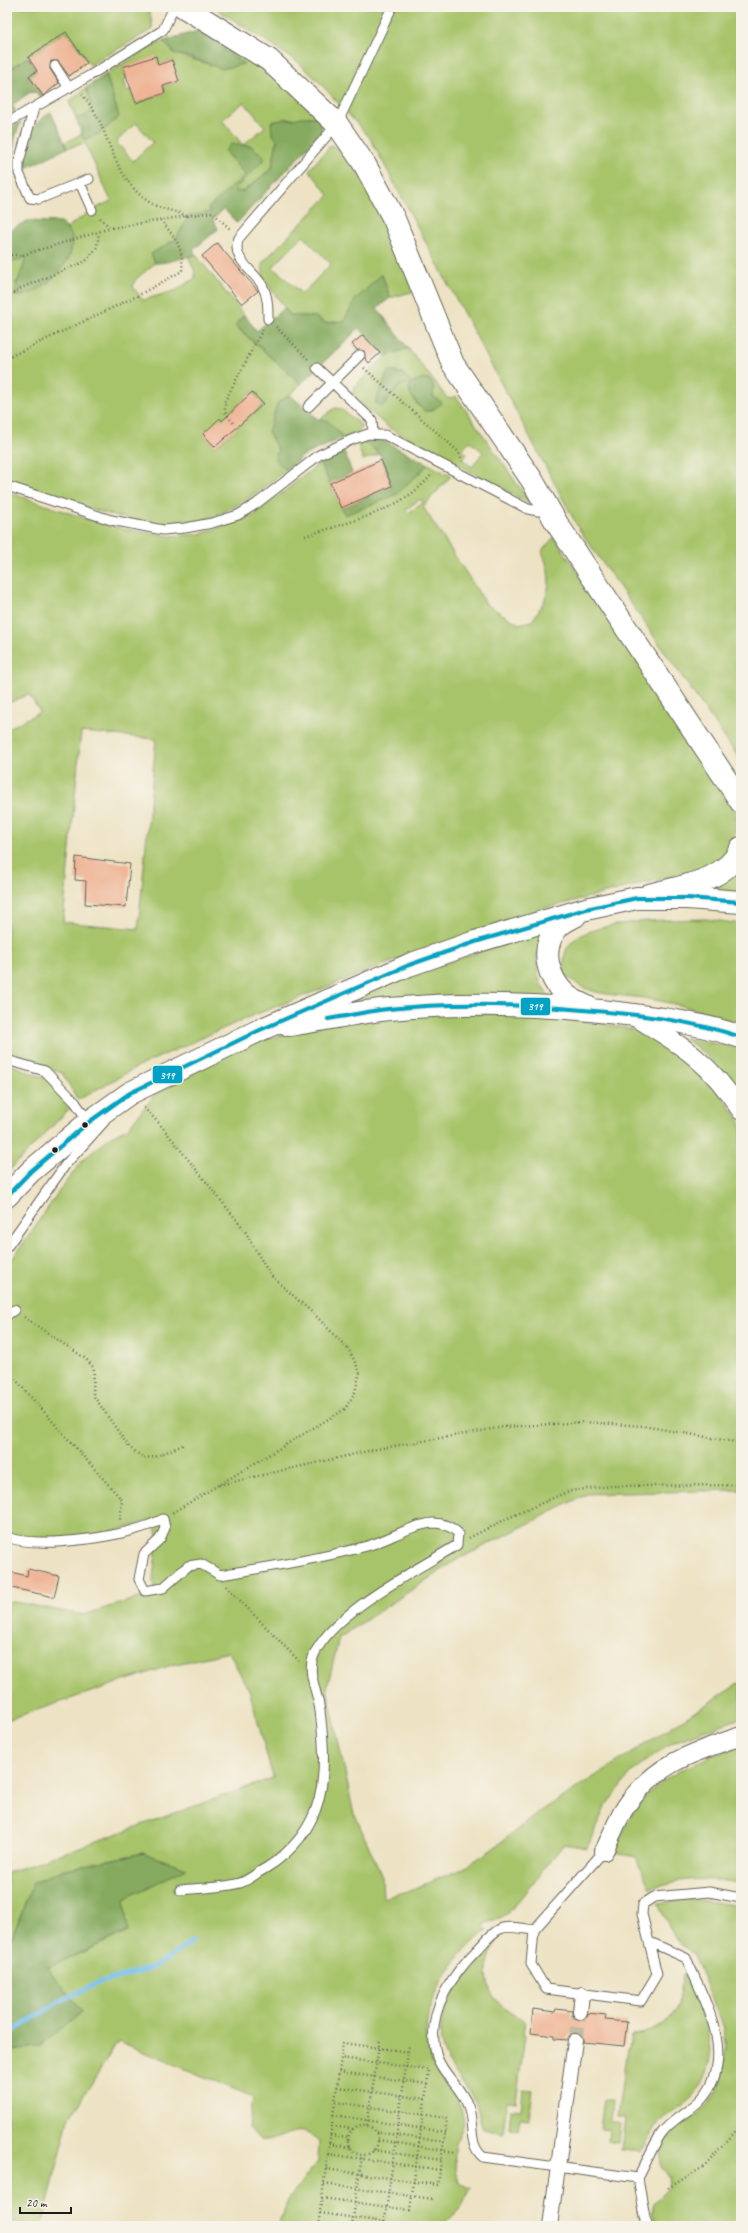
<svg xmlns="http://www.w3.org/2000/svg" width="748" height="2233" font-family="Caveat,sans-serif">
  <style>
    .green { fill: #a7c46b; stroke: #627044; fill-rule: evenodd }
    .forest { fill: #85aa5f; stroke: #50633e }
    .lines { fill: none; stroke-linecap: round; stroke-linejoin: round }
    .stream { stroke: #76bfef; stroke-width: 5 }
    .building { fill: #efb596 }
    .pedestrian-tunnel { stroke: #c3bba2; stroke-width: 14; stroke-dasharray: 14 7; stroke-linecap: butt }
    .service-casing { stroke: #656257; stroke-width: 11 }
    .pedestrian-casing { stroke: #656257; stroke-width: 16 }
    .minor-casing { stroke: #656257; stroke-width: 20 }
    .tertiary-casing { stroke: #656257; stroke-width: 24 }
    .secondary-casing { stroke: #656257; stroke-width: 24 }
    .path { stroke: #656257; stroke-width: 2.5; stroke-dasharray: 1 3; stroke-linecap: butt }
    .service { stroke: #fff; stroke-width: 9 }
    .pedestrian { stroke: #fff; stroke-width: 14 }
    .minor { stroke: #fff; stroke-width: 18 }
    .tertiary { stroke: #fff; stroke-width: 22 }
    .secondary { stroke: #fff; stroke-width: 22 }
    .bus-1-casing { stroke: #f7f3e8; stroke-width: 7 }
    .bus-1 { stroke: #01a2c5; stroke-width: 4 }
    .bus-dot { fill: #1c1c1c; stroke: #f7f3e8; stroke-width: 1.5 }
    .line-badge { stroke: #f7f3e8; stroke-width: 1.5 }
    .badge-label { font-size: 11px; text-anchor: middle; font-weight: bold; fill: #fff }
  </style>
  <rect width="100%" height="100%" fill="#f7f3e8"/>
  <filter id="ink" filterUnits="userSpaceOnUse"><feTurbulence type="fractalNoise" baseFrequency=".025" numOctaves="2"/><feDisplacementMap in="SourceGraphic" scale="8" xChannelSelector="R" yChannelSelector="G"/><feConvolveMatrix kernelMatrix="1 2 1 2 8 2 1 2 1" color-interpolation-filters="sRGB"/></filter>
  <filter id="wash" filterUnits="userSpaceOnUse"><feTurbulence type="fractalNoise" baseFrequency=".012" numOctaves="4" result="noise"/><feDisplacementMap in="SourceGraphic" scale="16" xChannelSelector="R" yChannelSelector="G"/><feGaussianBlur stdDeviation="0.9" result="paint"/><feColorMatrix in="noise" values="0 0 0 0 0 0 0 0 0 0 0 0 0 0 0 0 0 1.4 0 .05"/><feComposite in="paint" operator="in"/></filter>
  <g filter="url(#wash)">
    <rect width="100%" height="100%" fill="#ede3c4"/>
    <!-- green -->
    <path class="green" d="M7,7H147L150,13L153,29L90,65L66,31L7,71Z
      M218,7H741V761L579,529L370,138L319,82L298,62L218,10Z
      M198,31L234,50L279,79L318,117C305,116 295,121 283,118L272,133L277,140L272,168L244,191L237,192L236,188L263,160L251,146L225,152L246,175L208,208L212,212L189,216L176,239L151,254L155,263L135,280L133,287L143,300L177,290L195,278V272L188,256L196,255L244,315L235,326L301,384L290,395L278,402L273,438L278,450L275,459L286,470C260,491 233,512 200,521C144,535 61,498 7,480V264L26,257L23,273L15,284L72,236L65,229L92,210L111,201L85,143L67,148L65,143L83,133L99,134L119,117L106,74L142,52L163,41L175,54L205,63L244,64ZM156,57L158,65L172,60L179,81L163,86L165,93L137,103L132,89L127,91L124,80L127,78L123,67ZM244,102L265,127L243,145L222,120ZM136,123L153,142L133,161L116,142ZM252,392L263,404L245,421L233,410ZM232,432L215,447L203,434Z
      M86,88L91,102L90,111L84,117L76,118L69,102Z
      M331,145L339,149L353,162L386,223L415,291L390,298L382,274L371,285L344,321L325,323L315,317L290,315L264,279L262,263L329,195L309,170ZM303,236L331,264L302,294L273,267Z
      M408,348L448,399L456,396L531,504L389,428L352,396L355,386L386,356ZM421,379L430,380L434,388L433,397L442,403L419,407L415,401L413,382ZM469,441L483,452L472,467L463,460L467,454L462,450Z
      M335,408L341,409L360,424L361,428L358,432L343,438L338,431L319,420Z
      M364,442L380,454L363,460L358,445Z
      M320,463L345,515L416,477L428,464L451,476L423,507L487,605L519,624L532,621C550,594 554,583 542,551L554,537L734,803C739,822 734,843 725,859L689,872L542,909L389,963L249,1017L137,1067L78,1100L62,1073L7,1055V729L40,712L29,694L7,704V492L87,519L124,529L170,536L200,534L253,516ZM421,499L423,503L408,513L406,509ZM81,732L156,739L138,929L63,922Z
      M741,867V893L693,891Z
      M706,919L741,924V1025C712,1014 680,1004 649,999C616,993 592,999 565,975C564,966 563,957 567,948C582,918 676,920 706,919Z
      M544,930C535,957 531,980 554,1001L330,1008L404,977Z
      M388,1012L552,1015L637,1030L665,1038L693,1057L737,1117L741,1124V1490L587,1494L455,1561L339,1638L327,1688L353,1810L382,1877L383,1898L408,1891L462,1869L491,1850L538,1813L741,1682V1718L672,1742L635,1769L606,1805L587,1848L564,1844L507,1915L486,1923L483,1927L487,1930C446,1964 409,2014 435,2069C443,2085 460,2098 463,2116C466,2127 458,2134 456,2144C453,2158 456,2170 459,2183L471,2188L462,2206L441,2226H278L289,2198L318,2161L319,2141C294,2119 286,2143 260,2140L249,2128L253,2097L118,2041L69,2119L42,2226H7V2052L40,2046L47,1968L128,1932L123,1899L143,1853L65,1869L33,1883L11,1940L7,1942V1873L273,1778L250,1693L229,1652L172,1665L7,1720V1604L9,1601L83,1615L154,1593L153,1578L158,1535L152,1519C119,1533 67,1541 31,1539C22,1539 15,1535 7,1532V1267L62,1187L83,1160L111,1136L128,1128L157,1092L187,1077L232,1049L312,1027Z
      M684,1038L741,1048V1100C727,1073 708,1055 684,1038Z
      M7,1063L54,1082L72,1106L7,1173Z
      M741,1745V1883C703,1878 687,1877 650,1888L635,1857L614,1853C619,1842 623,1830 629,1819C653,1776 698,1761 741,1745Z
      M692,1899L741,1906V2226H655L651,2213L653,2203L668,2188L670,2177L661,2167V2154L667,2138L681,2125L698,2115L711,2100L721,2082L727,2049L724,2028L694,1955L675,1938L658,1904Z
      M500,1937C476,1971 486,2005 525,2020L523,2034L525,2035L516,2102L507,2101L503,2133L483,2129C479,2119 479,2107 473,2097C465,2084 454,2073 447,2060C423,2017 471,1965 500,1937Z
      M684,1974C701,2009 725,2056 697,2092C687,2105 672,2110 660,2120C651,2129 650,2143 641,2151L621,2149L625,2118L617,2117L627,2049H629L631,2035C668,2033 682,2009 682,1975Z
      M523,2089L533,2090L529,2119L520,2118L518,2130L509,2128L511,2109L521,2110Z
      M604,2099L613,2101L611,2121L620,2123L618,2142L608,2141L609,2130L600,2129Z"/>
    <!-- forest -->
    <path class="forest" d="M198,31L244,64L222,69L190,57L175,54L163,41Z
      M28,57L37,71L29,76L43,96L41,97L35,92L29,93L12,105L16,111L7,116V71Z
      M106,74L119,117L99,134L84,140L76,118L84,117L90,111L91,102L86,88Z
      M51,112L67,148L26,168C24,141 28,127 51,112Z
      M300,117H318L322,127L321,133L237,223L224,209L213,219L218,229L193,250L196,255C182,257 170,263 155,263L151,254L176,239L189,216L211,212L208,208L245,175L225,151L231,144L251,146L264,156V160L236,188L237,192L244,191L272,168L277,140L272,133L271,122C281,119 291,121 300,117Z
      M21,122L15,137L11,175L7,177V130Z
      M27,221L61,222L72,236C72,242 72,250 70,255C62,273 36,298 15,296C15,282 23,272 26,257L7,264V232Z
      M382,274L390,298L377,308L408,348L386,356L359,328L301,384L235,325L244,315L257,331L284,308L290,315L315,317L325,323L344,321L355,300Z
      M388,371L402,373L412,383L401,385L382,407L375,403Z
      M421,379L430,380L434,388L433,397L442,403L431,411H424L410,395L409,387L413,382Z
      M290,395L319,420H327L338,431L343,438L304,455L286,470L275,459L278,450L268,432L278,402Z
      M380,439L428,464L396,495L345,515L341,508L392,486L380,454L364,442Z
      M344,451L352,473L330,483L320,463Z
      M143,1853L187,1868L124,1899L128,1931L47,1968L82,2011L40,2046L7,2052V1942L11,1940L33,1883L65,1869Z"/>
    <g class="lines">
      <!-- stream -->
      <path class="stream" d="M7,2035L62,2000L101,1982L149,1969L168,1959L192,1941"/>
    </g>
    <g id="blocks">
      <!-- building -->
      <path class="building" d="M66,32L87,63L69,76L58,61H51L50,69L59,83L43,96L29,76L37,71L28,57Z
        M156,56L158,65L172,60L179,81L163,86L165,93L136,103L123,67Z
        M217,243L258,291L242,304L202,256Z
        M363,335L380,353L369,363L365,358L364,351L357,350L352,344Z
        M252,392L263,404L215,447L203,434L220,418L222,421Z
        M381,460L392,486L341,508L330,483Z
        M76,857L130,864L126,907L85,904L86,881L75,880Z
        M28,1569L59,1576L54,1597L7,1587V1571L27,1576Z
        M533,2009L555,2012L556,2009L572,2011V2016L579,2020L587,2017L588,2013L606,2015L605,2020L627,2022L624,2046L583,2042V2037L577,2033H571L567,2040L554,2039V2036L531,2033Z"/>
    </g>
  </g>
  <g filter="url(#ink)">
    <use href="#blocks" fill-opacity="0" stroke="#656257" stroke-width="1"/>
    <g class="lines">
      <!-- pedestrian-tunnel -->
      <path class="pedestrian-tunnel" d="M575,2041L580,2012"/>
      <!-- service casing -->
      <g class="service-casing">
        <path id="service" d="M55,66L69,88
          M34,108L19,162V173L30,198L39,199L89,179
          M7,123L89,76L163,30L174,7
          M80,183L92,210
          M268,319C268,307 268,296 262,285C253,270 230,258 239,238L337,124L392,7
          M317,368L372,420L373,433
          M308,407L360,355
          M7,486L111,520L163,530L185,528L212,523L238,515L256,504L319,455L351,440L368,434L385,435L528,509L538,511L548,508
          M7,1060L45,1071L75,1102L89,1122
          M7,1247L66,1164L104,1122
          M7,1315L14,1310
          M7,1537C40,1550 132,1536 163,1519L165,1528L160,1539L144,1554L139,1579L145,1591L163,1588L188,1566L201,1564L220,1575C269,1567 318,1559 367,1546C389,1540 410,1525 433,1523C443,1523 451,1526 458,1533L457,1545C417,1570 333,1612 314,1655C306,1673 318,1692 320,1711C328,1775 327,1830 266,1868C258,1872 249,1880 240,1883C223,1888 198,1888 180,1890
          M604,1851L534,1930L531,1964L546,1989L641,2001L657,1974L642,1914L643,1904L654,1897L709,1892L741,1898
          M534,1930C525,1929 508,1925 500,1929C491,1933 484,1943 478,1949C449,1978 424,2015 437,2057C443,2075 462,2088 468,2106C475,2123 467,2144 483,2157L638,2178C646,2164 652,2147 661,2134C671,2119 690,2112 702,2098C738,2057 704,1999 686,1958L650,1942
          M638,2178L645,2217L648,2226"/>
      </g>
      <!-- pedestrian casing -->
      <g class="pedestrian-casing">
        <path id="pedestrian" d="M580,2012L582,1994
          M550,2226L575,2041"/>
      </g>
      <!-- minor casing -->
      <g class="minor-casing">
        <path id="minor" d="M635,1017C682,1045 711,1063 741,1111
          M604,1851C612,1835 618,1816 629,1802C659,1761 696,1752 741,1736"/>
      </g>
      <!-- tertiary casing -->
      <g class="tertiary-casing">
        <path id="tertiary" d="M184,7L269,60L337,124L365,165L394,219L453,364L532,480L556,522L741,802
          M649,895C682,886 726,882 741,848"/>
      </g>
      <!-- secondary casing -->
      <g class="secondary-casing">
        <path id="secondary" d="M575,916C569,919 561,923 557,928C539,949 548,979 567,996C573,1001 582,1004 589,1008
          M289,1025C323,1020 357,1012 390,1009C468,1002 548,1004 626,1014C664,1019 704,1024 741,1037
          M7,1196L31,1171L89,1122L130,1093L260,1030L409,965L475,942L586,909L637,898H687L741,902"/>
      </g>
      <!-- path -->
      <path class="path" d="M82,94C90,105 98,116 103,129C114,157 123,184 149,202C161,210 174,210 187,216
        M100,218L111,228L212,212L230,229
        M7,255H23L111,228
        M7,298L21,288L86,261L97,247L99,233
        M276,327L309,360
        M7,358L137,296L182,271C184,248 175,238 161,220
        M364,368L459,452L462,461
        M233,423L225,412V401L263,329
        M305,536C348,522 403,511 432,474
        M144,1108L159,1123L243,1228L270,1275L315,1315L349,1350L360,1372L355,1392L345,1409L172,1513
        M24,1317L86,1359L94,1368L93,1395L129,1447L144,1458L155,1457L185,1444
        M7,1370L122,1500L120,1520
        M219,1485L377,1449L504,1427L584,1422L643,1426L741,1443
        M469,1538L506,1519L569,1491L613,1486L741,1485
        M226,1586L299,1661
        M339,2072L427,2084
        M337,2087L425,2099
        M333,2115L445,2132
        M367,2125L380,2039
        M348 2140a15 15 0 1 1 30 0a15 15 0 1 1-30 0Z
        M332,2126L353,2129
        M376,2132L444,2142
        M330,2135L348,2137
        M378,2140L455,2152
        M329,2144L350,2147
        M373,2150L441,2160
        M328,2154L440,2170
        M326,2169L438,2185L447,2118L335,2102
        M324,2184L434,2199
        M668,2188L705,2166L741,2125
        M322,2198L410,2210L429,2070L341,2058
        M320,2213L385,2222
        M318,2226L343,2043L408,2052
        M352,2226L362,2155
        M384,2226L409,2045"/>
      <!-- service -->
      <use href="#service" class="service"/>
      <!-- pedestrian -->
      <use href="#pedestrian" class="pedestrian"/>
      <!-- minor -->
      <use href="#minor" class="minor"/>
      <!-- tertiary -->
      <use href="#tertiary" class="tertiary"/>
      <!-- secondary -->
      <use href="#secondary" class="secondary"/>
      <!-- bus-1 casing -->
      <g class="bus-1-casing">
        <path id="bus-1" d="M328,1019C348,1016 368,1011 388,1009C452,1002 518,1004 583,1010C636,1014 690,1020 741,1037
          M7,1196L31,1171L89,1122L130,1093L260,1030L409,965L475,942L586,909L637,898H687L741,902"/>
      </g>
      <!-- bus-1 -->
      <use href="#bus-1" class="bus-1"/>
    </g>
  </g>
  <!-- markers -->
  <g class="bus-dot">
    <circle cx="85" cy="1125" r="3.5"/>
    <circle cx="55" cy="1150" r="3.5"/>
  </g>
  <g class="line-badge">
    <rect x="520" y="997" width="31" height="19" rx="4" fill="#01a2c5"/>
    <rect x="152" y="1065" width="31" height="19" rx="4" fill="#01a2c5"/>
  </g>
  <g class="badge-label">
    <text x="535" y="1010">319</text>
    <text x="167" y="1079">319</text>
  </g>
  <!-- margin -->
  <rect width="748" height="2233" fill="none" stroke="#f7f3e8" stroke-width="24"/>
  <!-- scale -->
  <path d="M20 2207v6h51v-6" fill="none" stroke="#1c1c1c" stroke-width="2"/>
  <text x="26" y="2207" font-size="12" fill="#1c1c1c" stroke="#f7f3e8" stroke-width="3" paint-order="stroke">20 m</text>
</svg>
